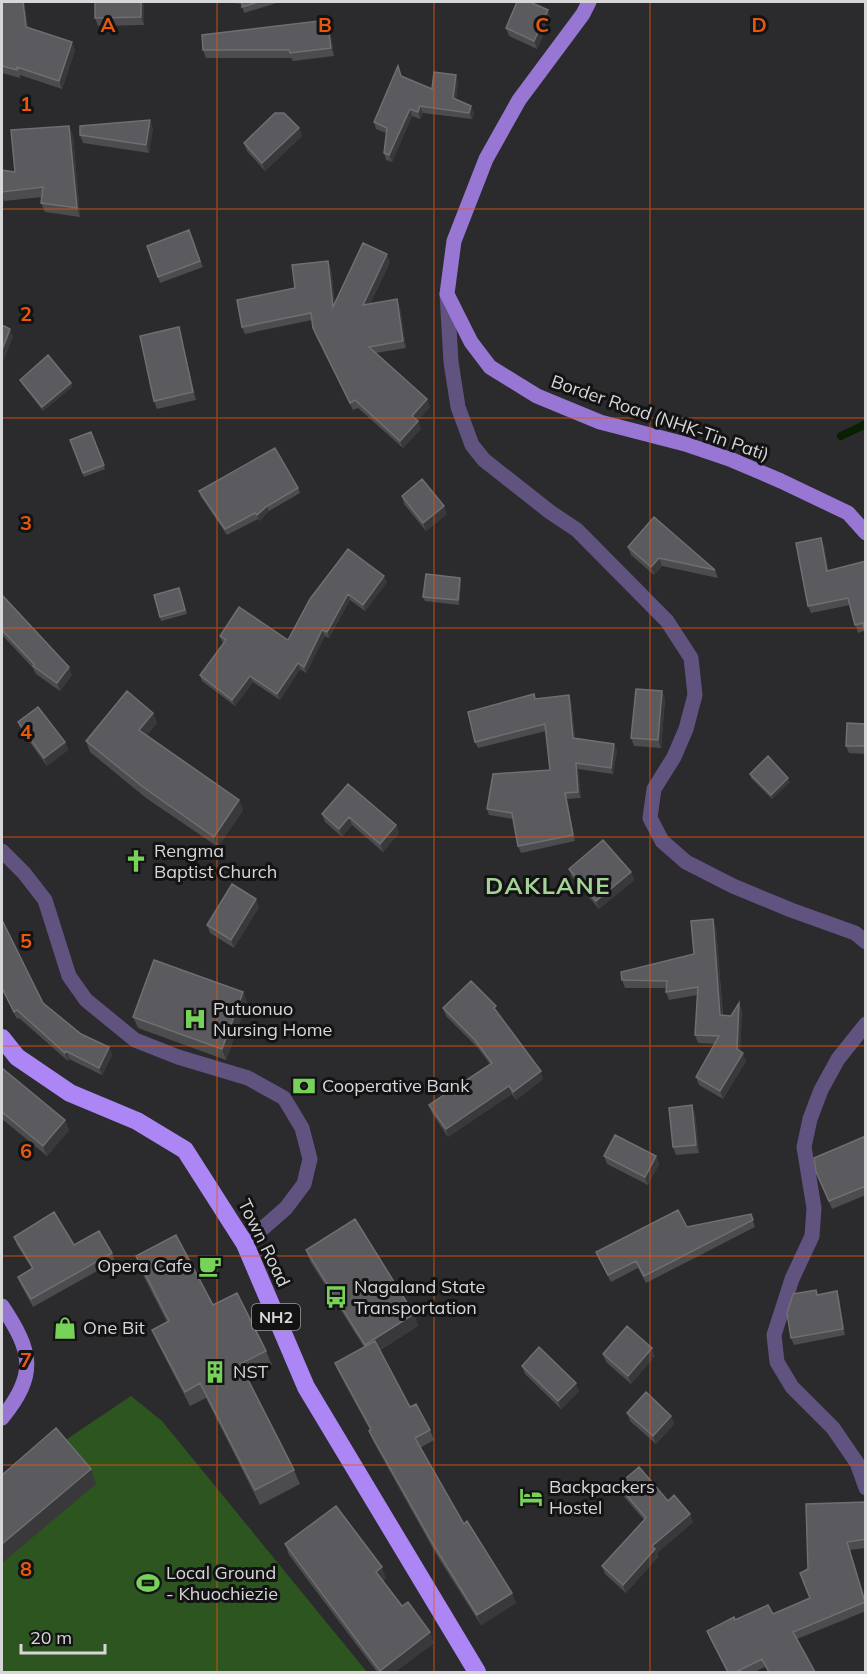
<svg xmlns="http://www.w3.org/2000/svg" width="867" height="1674" font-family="Mulish,sans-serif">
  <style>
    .green { fill: #2c551f }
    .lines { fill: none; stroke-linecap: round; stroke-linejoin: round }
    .stream { stroke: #081f02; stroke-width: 8 }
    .minor { stroke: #615380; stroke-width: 15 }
    .major { stroke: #9877d4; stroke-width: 15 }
    .highway { stroke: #ad86f6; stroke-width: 18 }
    .wall { fill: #4c4c4f }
    .shaded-wall { fill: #39383b }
    .building { fill: #5b5a5e; stroke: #6f6e71; stroke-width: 1.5 }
    .grid { fill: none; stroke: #e8590c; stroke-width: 1.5; stroke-opacity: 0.55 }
    .labels { text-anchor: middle; stroke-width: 6; stroke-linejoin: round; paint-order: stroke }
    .shield { fill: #131314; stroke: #9c9c9e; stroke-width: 1.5 }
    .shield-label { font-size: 16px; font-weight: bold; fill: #d7d7d9 }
    .street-label { font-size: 18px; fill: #d7d7d9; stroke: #131314 }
    .poi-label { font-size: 18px; fill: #d7d7d9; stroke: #131314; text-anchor: start }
    .district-label { font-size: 24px; font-weight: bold; letter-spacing: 1.5px; fill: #a3d495; stroke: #131314 }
    .grid-label { font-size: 20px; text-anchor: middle; font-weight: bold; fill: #e8590c; stroke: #131314; stroke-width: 6; stroke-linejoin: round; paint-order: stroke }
  </style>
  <rect width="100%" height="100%" fill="#2b2a2d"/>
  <!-- green -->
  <path class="green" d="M131,1396L162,1421L367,1672H2V1489L61,1443Z"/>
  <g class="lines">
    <!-- stream -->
    <path class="stream" d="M841,436L866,424"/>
    <!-- minor -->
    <path class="minor" d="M447,294L451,362L458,407L472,445L484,460L550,512L577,530L667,621L691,658L695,695L686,729L674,757L654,789L650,818L662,841L686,862L733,886L791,910L855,933L866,942
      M2,851L24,873L45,900L69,976L86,1000L135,1040L178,1057L248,1078L284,1098L302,1128L310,1159L304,1184L286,1208L245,1244
      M866,1024L838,1059L821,1090L810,1119L804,1147L814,1208L812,1236L792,1279L774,1335L777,1362L792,1387L833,1428L857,1463L866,1488"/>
    <!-- major -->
    <path class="major" d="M589,2L583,14L519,100L486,159L454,241L447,294L471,342L490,367L537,396L600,422L685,444L732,460L781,481L848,513L866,533
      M2,1306C32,1351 38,1374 2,1418"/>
    <!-- highway -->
    <path class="highway" d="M2,1038L17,1057L70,1093L137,1121L185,1150L245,1244L306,1387L477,1672"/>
  </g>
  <!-- wall -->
  <path class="wall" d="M2,2H24L28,28L75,50L62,89L20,75V78L2,73Z
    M144,2V25L98,26L95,18Z
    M225,2H280L244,13L242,4Z
    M551,18L537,49L509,36L506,28Z
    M327,20L330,28L334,56L293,61L291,58H206L203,50Z
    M401,76L432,89L458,82L456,99L474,113L472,119L423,113L420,119L412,116L392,162L386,160L384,153L386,133L376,129L374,122Z
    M153,128L149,153L83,143L80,135Z
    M299,128L302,136L265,171L247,151L244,143Z
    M73,135L80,217L45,212L41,203L42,197L4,201L2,212V170L15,172Z
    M189,230L203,267L160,283L147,246Z
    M328,261L331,269L335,304L390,262L370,304L400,307L406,348L376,353L427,399L430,407L417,421L421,429L403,448L358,408L353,410L316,336L313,328L312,320L245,334L242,327L295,288Z
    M179,327L181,335L196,400L157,409L154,401Z
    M20,380L71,383L72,387L43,411L22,384Z
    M91,432L105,469L84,477L70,440Z
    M298,488L300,493L269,511L259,521L258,519L227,535L201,497L199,491Z
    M402,496L447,514L426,531L404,504Z
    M824,545L828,571L866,561L864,631L858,633L850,605L811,613L808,606Z
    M628,547L715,570L718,578L662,566L654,575L631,555Z
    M460,578L461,582L459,605L425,601L423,597Z
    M387,582L365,611L350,600L329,638L325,636L306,673L300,669L280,700L253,682L235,706L202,681L200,675L224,643L222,642L220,636L288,640L310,599Z
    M181,592L187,614L161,621L160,617Z
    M2,595L72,675L60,691L36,674L33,668L2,635Z
    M662,691L665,699L661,748L634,746L631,738Z
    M535,699L571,702L575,738L617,750L613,774L578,769L581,798L567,799L575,841L521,853L518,846L513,819L489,815L487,809L550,770L546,731L478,748L475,742Z
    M153,713L157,723L147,735L239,800L243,810L218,847L146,798L90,752L86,741Z
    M18,722L65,742L68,750L47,766L21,730Z
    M866,724V754L849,753L846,746Z
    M750,774L790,782L772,799L751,778Z
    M348,784L396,825L399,833L383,852L352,825L342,837L325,822L322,814Z
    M569,869L631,872L634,880L599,909L572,877Z
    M259,907L234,948L210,933L207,925Z
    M2,920L43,1003L81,1034L109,1047L112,1055L102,1075L69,1059L68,1061L19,1018L17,1019L2,990Z
    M716,927L723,1015L731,1016L739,1003L742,1011L740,1051L746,1061L723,1099L699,1085L696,1077L715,1044L698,1043L695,1035L697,995L669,1000L666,992L667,988H625L622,980L694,954Z
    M243,992L247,1003L226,1060L138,1028L133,1017Z
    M443,1008L498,1014L543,1079L516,1100L512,1094L448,1137L432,1113L429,1105L490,1064L478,1048L446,1016Z
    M2,1068L65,1120L69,1130L47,1156L2,1119Z
    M695,1113L699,1153L676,1155L673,1147Z
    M866,1136V1195L832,1209L819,1179Z
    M604,1156H656L659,1164L648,1185L607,1164Z
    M751,1214L755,1227L646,1283L638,1268L611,1282L599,1259L596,1252L687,1227Z
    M14,1237L74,1245L112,1253L115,1261L33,1307L21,1285L18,1277L32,1269L17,1245Z
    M306,1250L414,1314L418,1326L380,1350L410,1407L430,1430L434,1440L420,1448L464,1524L516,1603L481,1625L436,1554L373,1441L369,1431L370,1430L339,1373L335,1363L364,1347L310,1261Z
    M136,1256L213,1305L266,1351L272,1365L247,1378L294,1470L300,1484L260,1505L206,1398L190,1406L158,1344L152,1330L167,1322L141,1271Z
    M818,1295L839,1298L845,1335L794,1345L791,1338Z
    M603,1354L655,1356L631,1384L606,1362Z
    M522,1366L579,1391L561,1409L525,1374Z
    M627,1413L671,1416L674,1424L656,1444L630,1421Z
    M618,1485L668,1501L693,1522L657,1553L658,1557L626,1593L605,1574L602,1566L644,1520L621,1493Z
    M866,1502V1548L850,1550L866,1602V1611L797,1639L815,1672H768L765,1667L754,1672H727L710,1639L707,1631L735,1620L773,1614L810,1598Z
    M285,1544L386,1578L383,1580L402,1606L434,1643L395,1672H377L289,1555Z"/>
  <!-- shaded-wall -->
  <path class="shaded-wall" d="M23,2H24L29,35L26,27Z
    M141,2H144V25L141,17Z
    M548,10L551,18L537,49L534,41Z
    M327,20L330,28L334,56L331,48Z
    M72,42L75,50L62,89L59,81Z
    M456,75L458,82L455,105L453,98Z
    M420,106L423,113L420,119L418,112Z
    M471,106L474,113L472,119L469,113Z
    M410,109L412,116L392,162L389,155Z
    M150,120L153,128L149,153L146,145Z
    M69,126L73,135L80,217L77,208Z
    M299,128L302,136L265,171L262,163Z
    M2,195L4,201L2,212Z
    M387,254L390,262L366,312L363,305Z
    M328,261L331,269L336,314L333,307Z
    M397,299L400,307L406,348L403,341Z
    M179,327L181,335L196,400L193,392Z
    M10,329L13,337L2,365V350Z
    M71,383L72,387L43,411L42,407Z
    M427,399L430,407L415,424L412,416Z
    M418,421L421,429L403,448L400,441Z
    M267,506L269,511L259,521L257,515Z
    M444,506L447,514L426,531L423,523Z
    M821,538L824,545L830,578L827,571Z
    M659,558L662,566L654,575L651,567Z
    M384,576L387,582L365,611L363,605Z
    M460,578L461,582L459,605L458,600Z
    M348,594L350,600L329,638L327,632Z
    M322,630L325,636L306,673L304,667Z
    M298,663L300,669L280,700L277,694Z
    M69,667L72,675L60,691L57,683Z
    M250,676L253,682L235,706L232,700Z
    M662,691L665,699L661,748L658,740Z
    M569,695L571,702L576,744L573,738Z
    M153,713L157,723L143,740L139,730Z
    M65,742L68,750L47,766L44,758Z
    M614,744L617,750L613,774L611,768Z
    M576,763L578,769L581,798L578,792Z
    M788,778L790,782L772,799L771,795Z
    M565,793L567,799L575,841L573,835Z
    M239,800L243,810L218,847L214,837Z
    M349,817L352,825L342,837L339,829Z
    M396,825L399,833L383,852L380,844Z
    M631,872L634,880L599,909L596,901Z
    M256,899L259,907L234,948L231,940Z
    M713,919L716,927L723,1023L720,1015Z
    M243,992L247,1003L226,1060L222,1049Z
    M739,1003L742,1011L740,1057L743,1053L746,1061L723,1099L720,1091L737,1049Z
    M109,1047L112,1055L102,1075L99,1068Z
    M66,1051L69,1059L68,1061L65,1053Z
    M541,1071L543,1079L516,1100L513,1092Z
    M509,1086L512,1094L448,1137L446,1129Z
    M692,1105L695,1113L699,1153L696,1145Z
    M65,1120L69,1130L47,1156L43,1146Z
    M656,1156L659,1164L648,1185L645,1177Z
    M837,1291L839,1298L845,1335L843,1329Z
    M414,1314L418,1326L369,1356L365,1345Z
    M652,1348L655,1356L631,1384L628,1376Z
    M576,1383L579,1391L561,1409L558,1401Z
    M671,1416L674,1424L656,1444L653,1436Z
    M91,1469L96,1484L2,1563V1544Z
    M690,1514L693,1522L657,1553L658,1557L626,1593L623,1585L652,1546Z
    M382,1567L386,1578L380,1582L376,1572Z
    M512,1593L516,1603L481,1625L477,1615Z
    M430,1632L434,1643L395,1672H380V1671Z"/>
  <!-- building -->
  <path class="building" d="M2,2H23L26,27L72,42L59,81L17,67V70L2,66Z
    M95,2H141V17L95,18Z
    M242,2H258L242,7Z
    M517,2H530L548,10L534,41L506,28Z
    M327,20L331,48L290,53L289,50H203L202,35Z
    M398,66L401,76L432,89L434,72L456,75L453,98L471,106L469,113L420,106L418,112L410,109L389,155L384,153L387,128L374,122Z
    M275,113H284L299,128L262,163L244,143Z
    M150,120L146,145L80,135V126Z
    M69,126L77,208L41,203L43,187L2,192V170L15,172L11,130Z
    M189,230L200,261L158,277L147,246Z
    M363,243L387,254L363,305L397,299L403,341L369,347L427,399L412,416L418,421L400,441L355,400L350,403L313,328L311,313L242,327L237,300L295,288L292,265L328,261L333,307Z
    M2,325L10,329L2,350Z
    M179,327L193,392L154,401L140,336Z
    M48,355L71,383L42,407L20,380Z
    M91,432L104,465L83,473L70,440Z
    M275,448L298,488L267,506L257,515L255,513L225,529L199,491Z
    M422,479L444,506L423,523L402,496Z
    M654,517L715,570L659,558L651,567L628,547Z
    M821,538L827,571L866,561V637L863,623L855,625L848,598L808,606L796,543Z
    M348,549L384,576L363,605L348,594L327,632L322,630L304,667L298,663L277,694L250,676L232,700L200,675L226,640L220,636L239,607L288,640L310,599Z
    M426,574L460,578L458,600L423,597Z
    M179,588L185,610L160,617L154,595Z
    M2,595L69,667L57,683L33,666L34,664L2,630Z
    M636,689L662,691L658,740L631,738Z
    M127,691L153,713L139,730L239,800L214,837L143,787L86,741Z
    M534,694L535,699L569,695L573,738L614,744L611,768L576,763L578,792L565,793L573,835L518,846L512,813L487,809L493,774L550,770L545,724L475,742L468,712Z
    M38,707L65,742L44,758L18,722Z
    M847,723L866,724V746H846Z
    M768,756L788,778L771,795L750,774Z
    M348,784L396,825L380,844L349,817L339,829L322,814Z
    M603,840L631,872L596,901L569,869Z
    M232,884L256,899L231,940L207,925Z
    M713,919L720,1015L731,1016L739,1003L737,1049L743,1053L720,1091L696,1077L719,1036L695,1035L698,987L666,992L667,981L622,980L621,972L694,954L691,921Z
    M2,920L43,1003L81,1034L109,1047L99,1068L66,1051L65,1053L17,1010L14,1012L2,988Z
    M154,960L243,992L222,1049L133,1017Z
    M471,981L496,1006L494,1008L541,1071L513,1092L509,1086L446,1129L429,1105L492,1063L475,1040L443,1008Z
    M2,1068L65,1120L43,1146L2,1112Z
    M692,1105L696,1145L673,1147L669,1108Z
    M615,1135L656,1156L645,1177L604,1156Z
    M866,1136V1186L829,1201L816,1172L814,1158Z
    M678,1210L687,1227L751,1214L753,1220L644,1276L636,1261L608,1275L596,1252Z
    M54,1212L74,1245L99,1231L112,1253L31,1299L18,1277L33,1268L14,1237Z
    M355,1219L414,1314L365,1345L306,1250Z
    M176,1235L213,1305L237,1293L266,1351L240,1364L294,1470L255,1490L200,1383L185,1392L152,1330L169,1321L136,1256Z
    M816,1290L817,1295L837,1291L843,1329L791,1338L787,1313L793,1294Z
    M627,1326L652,1348L628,1376L603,1354Z
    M375,1341L410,1407L416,1404L430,1430L415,1438L464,1524L467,1521L512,1593L477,1615L433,1544L369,1431L371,1429L335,1363Z
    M539,1347L576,1383L558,1401L522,1366Z
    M646,1392L671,1416L653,1436L627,1413Z
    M56,1428L91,1469L2,1544V1475Z
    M639,1467L668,1501L674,1495L690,1514L652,1546L655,1549L623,1585L602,1566L646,1518L618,1485Z
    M866,1502V1539L847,1542L865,1602L793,1632L815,1672H769L762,1659L736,1672H728L707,1631L734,1617L735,1620L768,1605L773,1614L810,1598L800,1573L808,1569L806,1504Z
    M336,1506L382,1567L376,1572L402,1606L408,1602L430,1632L380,1671L285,1544Z"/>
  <!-- grid -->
  <path class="grid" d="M217,2V1672M434,2V1672M650,2V1672M2,209H866M2,418H866M2,628H866M2,837H866M2,1046H866M2,1256H866M2,1465H866"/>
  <!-- icons -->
  <defs>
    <g id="church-bare" transform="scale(1.8)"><path d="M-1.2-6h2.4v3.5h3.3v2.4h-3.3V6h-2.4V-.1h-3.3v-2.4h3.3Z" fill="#77d259" stroke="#131314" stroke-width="2.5" paint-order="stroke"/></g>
    <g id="hospital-bare" transform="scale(1.8)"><path d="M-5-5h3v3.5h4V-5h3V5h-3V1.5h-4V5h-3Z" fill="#77d259" stroke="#131314" stroke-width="2.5" paint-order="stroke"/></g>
    <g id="bank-bare" transform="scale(1.8)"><path d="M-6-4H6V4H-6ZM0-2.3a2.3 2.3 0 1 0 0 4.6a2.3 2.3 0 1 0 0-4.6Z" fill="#77d259" stroke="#131314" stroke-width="2.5" paint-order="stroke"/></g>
    <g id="cafe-bare" transform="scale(1.8)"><path d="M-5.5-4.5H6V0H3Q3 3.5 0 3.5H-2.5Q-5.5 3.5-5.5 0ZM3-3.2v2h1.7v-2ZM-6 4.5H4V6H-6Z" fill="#77d259" stroke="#131314" stroke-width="2.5" paint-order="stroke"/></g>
    <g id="bus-bare" transform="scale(1.8)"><path d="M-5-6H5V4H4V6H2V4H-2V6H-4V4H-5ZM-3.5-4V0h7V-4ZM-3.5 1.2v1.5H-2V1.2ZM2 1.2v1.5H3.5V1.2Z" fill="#77d259" stroke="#131314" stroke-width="2.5" paint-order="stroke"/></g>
    <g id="shop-bare" transform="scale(1.8)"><path d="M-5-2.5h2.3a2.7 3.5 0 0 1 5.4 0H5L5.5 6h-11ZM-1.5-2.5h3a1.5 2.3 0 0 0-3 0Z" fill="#77d259" stroke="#131314" stroke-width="2.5" paint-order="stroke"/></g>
    <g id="building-bare" transform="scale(1.8)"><path d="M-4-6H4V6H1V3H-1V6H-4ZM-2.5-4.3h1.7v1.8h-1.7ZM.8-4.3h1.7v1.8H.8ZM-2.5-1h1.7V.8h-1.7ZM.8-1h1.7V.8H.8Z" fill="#77d259" stroke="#131314" stroke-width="2.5" paint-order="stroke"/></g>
    <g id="hotel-bare" transform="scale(1.8)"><path d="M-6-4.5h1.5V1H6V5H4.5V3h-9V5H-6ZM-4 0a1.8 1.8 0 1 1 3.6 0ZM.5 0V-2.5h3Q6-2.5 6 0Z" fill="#77d259" stroke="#131314" stroke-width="2.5" paint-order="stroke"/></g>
    <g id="stadium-bare" transform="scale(1.8)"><path d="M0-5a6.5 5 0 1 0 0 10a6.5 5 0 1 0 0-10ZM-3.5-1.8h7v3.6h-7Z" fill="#77d259" stroke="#131314" stroke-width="2.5" paint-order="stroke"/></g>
  </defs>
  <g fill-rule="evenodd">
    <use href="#church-bare" x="136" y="861"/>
    <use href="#hospital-bare" x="195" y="1019"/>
    <use href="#bank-bare" x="304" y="1086"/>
    <use href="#cafe-bare" x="210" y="1266"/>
    <use href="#bus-bare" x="336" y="1297"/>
    <use href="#shop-bare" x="65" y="1328"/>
    <use href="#building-bare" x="215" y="1372"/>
    <use href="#hotel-bare" x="531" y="1497"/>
    <use href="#stadium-bare" x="148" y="1583"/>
  </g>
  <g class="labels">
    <!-- shield labels -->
    <rect class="shield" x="252" y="1304" width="48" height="26" rx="4.5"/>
    <g class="shield-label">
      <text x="276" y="1323">NH2</text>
    </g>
    <!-- street labels -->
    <g class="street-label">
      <text transform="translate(660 418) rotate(19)" y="6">Border Road (NHK-Tin Pati)</text>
      <text transform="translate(264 1243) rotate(64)" y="6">Town Road</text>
    </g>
    <!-- poi labels -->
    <g class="poi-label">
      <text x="154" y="857">Rengma<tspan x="154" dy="21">Baptist Church</tspan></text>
      <text x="213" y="1015">Putuonuo<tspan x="213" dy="21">Nursing Home</tspan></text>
      <text x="322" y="1092">Cooperative Bank</text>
      <text x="192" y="1272" text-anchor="end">Opera Cafe</text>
      <text x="354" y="1293">Nagaland State<tspan x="354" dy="21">Transportation</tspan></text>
      <text x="83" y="1334">One Bit</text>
      <text x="233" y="1378">NST</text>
      <text x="549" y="1493">Backpackers<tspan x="549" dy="21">Hostel</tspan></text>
      <text x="166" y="1579">Local Ground<tspan x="166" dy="21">- Khuochiezie</tspan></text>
    </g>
    <!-- district labels -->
    <g class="district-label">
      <text x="548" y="894">DAKLANE</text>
    </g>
  </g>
  <g class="grid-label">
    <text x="108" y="32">A</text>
    <text x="325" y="32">B</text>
    <text x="542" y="32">C</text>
    <text x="759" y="32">D</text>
    <text x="26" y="111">1</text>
    <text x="26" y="321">2</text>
    <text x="26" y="530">3</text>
    <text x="26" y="739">4</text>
    <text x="26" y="948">5</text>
    <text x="26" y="1158">6</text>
    <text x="26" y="1367">7</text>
    <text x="26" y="1576">8</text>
  </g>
  <!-- border -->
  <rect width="867" height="1674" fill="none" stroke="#d7d7d9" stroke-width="6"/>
  <!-- scale -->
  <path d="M21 1644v9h84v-9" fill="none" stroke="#d7d7d9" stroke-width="3"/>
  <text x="30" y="1644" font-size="18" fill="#d7d7d9" stroke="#131314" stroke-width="4.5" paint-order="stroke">20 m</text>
</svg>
